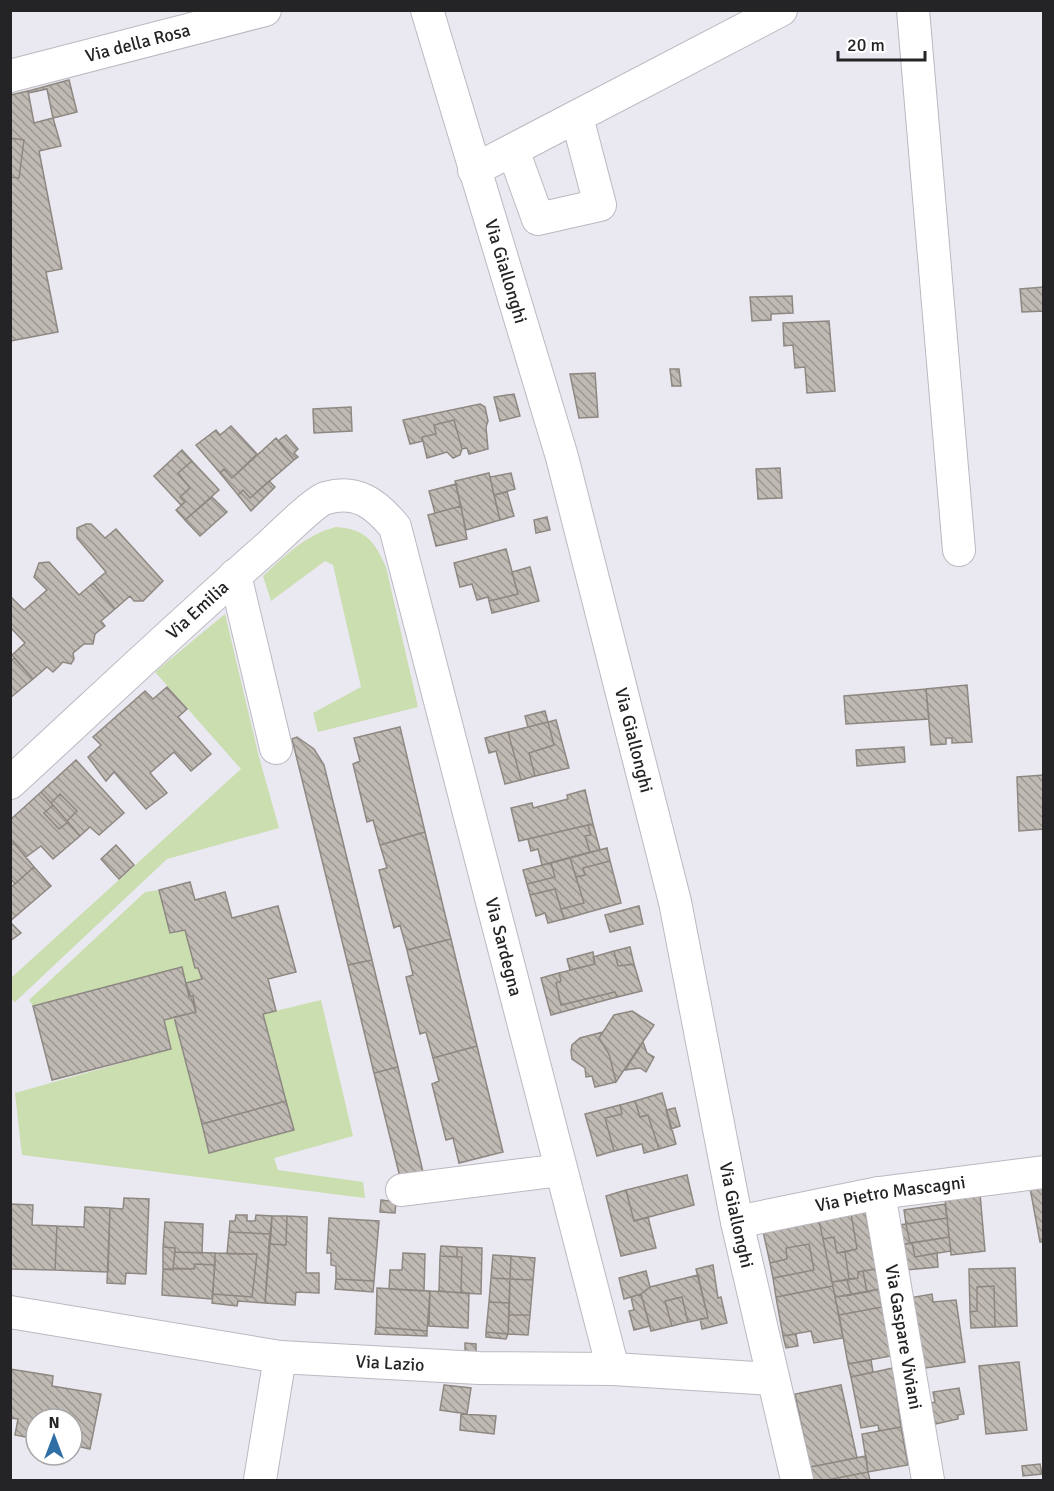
<svg xmlns="http://www.w3.org/2000/svg" width="1054" height="1491" font-family="Signika,sans-serif">
  <style>
    .green { fill: #cadeaf }
    .building { fill: url(#building-back-hatch); stroke: #8e8882; stroke-width: 1.5 }
    .lines { fill: none; stroke-linecap: round; stroke-linejoin: round }
    .minor-casing { stroke: #bbb9c1; stroke-width: 34 }
    .minor { stroke: #fff; stroke-width: 32 }
    .labels { text-anchor: middle; stroke-width: 4.5; stroke-linejoin: round; paint-order: stroke }
    .street-label { font-size: 18px; fill: #242326; stroke: #fff }
  </style>
  <defs>
    <pattern id="building-back-hatch" width="6" height="6" patternUnits="userSpaceOnUse" patternTransform="scale(1.5)"><rect width="6" height="6" fill="#c0bab4"/><path d="M-1 5l2 2M0 0l6 6M5-1l2 2" fill="none" stroke="#9c9792"/></pattern>
  </defs>
  <rect width="100%" height="100%" fill="#eae8f0"/>
  <!-- green -->
  <path class="green" d="M336,527C366,529 374,541 386,567L418,707L318,732L313,713L361,687L333,565L325,561L271,601L263,576C286,555 305,535 336,527Z
    M225,614L259,757L279,828L167,859L15,1002L11,999V978L241,769L155,672Z
    M159,890L170,933L185,930L195,968H198L202,979L186,983L181,967L33,1006L29,1000L145,892Z
    M321,1000L353,1136L274,1158L278,1170L363,1182L365,1198L22,1155L15,1093L171,1049L164,1020L174,1017L209,1152L293,1130L263,1014Z"/>
  <!-- building -->
  <path class="building" d="M69,80L77,112L53,118L47,89L28,93V91Z
    M28,91L34,123L53,118L61,146L39,151L62,269L46,272L58,332L10,341V177L19,178L24,140L10,138V95Z
    M10,138L24,140L19,178L10,177Z
    M1044,287V311L1022,312L1020,289Z
    M792,296L793,313L771,314V320L752,321L750,297Z
    M829,321L835,391L807,393L805,367L795,368L793,345L784,346L783,323Z
    M670,369H679L681,386H672Z
    M595,373L598,417L579,418L570,374Z
    M514,394L520,416L500,421L494,397Z
    M480,404L485,407L488,421L486,427L488,449L469,454L467,448L462,449L454,420L434,425L436,434L422,437L423,441L410,444L403,420Z
    M351,407L352,431L314,433L313,409Z
    M454,420L462,449L460,455L453,458L447,452L427,458L422,437L436,434L434,425Z
    M231,426L257,454L232,478L224,469L220,473L196,445L216,430L220,435Z
    M286,435L298,449L294,453L298,457L294,460L278,441Z
    M276,438L294,460L250,498L243,490L238,495L220,473L224,469L232,478Z
    M182,450L192,461L178,473L190,488L180,497L185,502L181,505L154,476Z
    M192,461L219,490L185,520L176,510L185,502L180,497L190,488L178,473Z
    M780,468L782,498L758,499L756,469Z
    M489,473L500,520L466,530L455,481Z
    M511,473L515,489L494,495L490,477Z
    M269,481L275,487L251,511L238,495L243,490L250,498Z
    M456,484L461,506L435,513L429,491Z
    M507,492L514,516L500,520L494,495Z
    M212,497L227,512L200,536L185,520Z
    M461,506L467,539L436,546L428,515Z
    M547,517L550,530L536,533L534,520Z
    M86,524H91L105,538L116,529L163,581L143,601H134L130,596L115,609L93,583L106,572L77,538V528Z
    M506,549L518,594L489,601L488,597L477,600L472,584L460,587L454,563Z
    M49,562L79,595L93,583L115,609L101,621L105,626L95,634L93,644H84L73,653L74,659L71,664L63,662L53,672L47,667L33,679L12,655L25,643L10,627V596L24,610L47,590L34,577L39,563Z
    M530,567L539,601L492,613L489,601L518,594L512,572Z
    M14,658L33,679L10,698V661Z
    M967,685L972,742L952,743V738H946V744L931,745L926,689Z
    M167,687L187,709L178,717L211,754L191,771L174,752L150,773L167,793L146,809L114,772L106,781L88,757L101,745L93,737L145,691L153,699Z
    M926,689L929,719L846,724L844,696Z
    M545,711L548,722L528,727L525,716Z
    M556,720L569,768L535,776L529,753L554,745L548,722Z
    M548,722L554,745L529,753L535,776L521,780L508,732Z
    M400,727L425,832L380,845L373,820L367,822L353,764L360,761L354,738Z
    M508,732L521,780L505,784L496,751L489,753L485,738Z
    M297,737L314,749L324,765L372,960L348,965L292,739Z
    M904,747L905,762L857,766L856,750Z
    M76,760L124,813L99,835L90,827L80,836L67,821L77,811L60,794L51,803L41,792Z
    M1044,775V829L1019,831L1017,777Z
    M585,790L593,824L519,841L511,808L532,803L533,808L568,799L567,795Z
    M41,792L53,805L44,813L59,829L68,822L80,836L53,859L41,846L26,857L10,839V820Z
    M60,794L77,811L67,821L51,803Z
    M53,805L68,822L59,829L44,813Z
    M593,824L600,850L590,852L585,836L591,835L588,825Z
    M588,825L591,835L585,836L590,852L542,865L538,849L531,851L528,839Z
    M425,832L451,939L407,950L400,925L394,928L379,870L387,868L380,845Z
    M14,843L34,867L15,884L10,878V846Z
    M116,845L134,865L119,879L101,859Z
    M607,848L610,861L583,868L585,875L576,877L570,858Z
    M570,858L584,903L561,909L555,889L530,895L527,884L555,877L551,863Z
    M610,861L621,903L564,919L561,909L584,903L576,877L585,875L583,868Z
    M551,863L555,877L527,884L523,870Z
    M34,867L51,886L10,921V888Z
    M190,882L195,900L225,892L232,918L278,906L296,972L268,979L276,1011L263,1014L286,1101L202,1124L174,1017L196,1012L186,983L202,979L198,968H195L185,930L170,933L159,890Z
    M555,889L564,919L548,923L545,913L536,916L530,895Z
    M639,906L643,924L610,932L605,915Z
    M10,922L21,933L10,941Z
    M451,939L477,1046L433,1058L426,1032L420,1034L406,977L413,975L407,950Z
    M630,947L634,964L618,966L614,951Z
    M614,951L618,966L634,964L642,991L617,997L615,992L561,1005L556,983L561,981L559,973L595,964L593,957Z
    M593,952L595,964L570,970L567,959Z
    M372,960L398,1067L374,1073L348,965Z
    M182,967L189,997L193,996L196,1012L164,1020L171,1049L52,1080L33,1006Z
    M559,973L561,981L556,983L561,1005L615,992L617,997L551,1015L541,978Z
    M632,1011L654,1025L616,1082L609,1054L599,1038L614,1015Z
    M603,1032L599,1038L609,1054L616,1082L595,1087L592,1076L586,1077L585,1068L572,1059L571,1051L572,1045L580,1038Z
    M643,1042L647,1053L654,1057L646,1072L640,1068L625,1070Z
    M477,1046L503,1152L459,1163L453,1138L446,1140L432,1084L439,1081L433,1058Z
    M398,1067L423,1172L400,1177L374,1073Z
    M662,1093L676,1144L659,1149L648,1115L640,1117L635,1101Z
    M286,1101L294,1130L209,1153L202,1124Z
    M635,1101L640,1117L648,1115L659,1149L644,1153L642,1144L614,1151L605,1118L622,1114L620,1105Z
    M620,1105L622,1114L605,1118L614,1151L597,1156L585,1114Z
    M675,1108L680,1126L671,1129L666,1110Z
    M687,1175L694,1205L634,1221L626,1190Z
    M1044,1187V1242H1040L1030,1188Z
    M626,1190L634,1221L648,1217L656,1248L621,1256L606,1196Z
    M980,1194L985,1251L951,1255L945,1198Z
    M124,1198L149,1199L146,1274L126,1273L125,1284L107,1283L110,1208L123,1209Z
    M381,1200L396,1202L395,1213L380,1212Z
    M10,1204L33,1205L32,1225L57,1226L55,1270L10,1269Z
    M945,1204L947,1218L906,1224L904,1210Z
    M85,1207L110,1208L108,1272L55,1270L57,1226L84,1227Z
    M865,1210L876,1269L858,1272V1278L849,1279L845,1252L857,1249L851,1213Z
    M851,1213L857,1249L837,1253L834,1237L823,1239L819,1220Z
    M236,1215H247V1221H255L256,1215L272,1216L271,1234L229,1232L230,1221H235Z
    M272,1216H287L286,1245L269,1244Z
    M287,1216L307,1217L306,1273H319V1293L296,1292L295,1305L265,1303L269,1244L286,1245Z
    M329,1218L379,1221L374,1281L336,1279V1266L331,1265V1253H327Z
    M947,1218L949,1237L910,1243L906,1224Z
    M819,1220L833,1286L776,1297L773,1278L814,1270L809,1244L786,1248L787,1259L770,1263L763,1231Z
    M165,1222L203,1224L202,1253L175,1252V1248L163,1247Z
    M906,1224L910,1243L901,1245L898,1225Z
    M229,1232L271,1234L265,1303L238,1301L237,1306L212,1303L213,1294L252,1297L257,1254H227Z
    M834,1237L837,1253L845,1252L849,1279L832,1282L823,1239Z
    M949,1237L951,1251L915,1257L912,1243Z
    M912,1243L915,1257L937,1253L938,1267L906,1270L901,1245Z
    M809,1244L814,1270L773,1278L770,1263L787,1259L786,1248Z
    M441,1246L457,1247V1257L440,1256Z
    M163,1247L175,1248L173,1270L163,1269Z
    M457,1247L482,1248L481,1294L461,1293L462,1257H457Z
    M175,1252L215,1253V1265L195,1264L194,1269L173,1268Z
    M215,1253L257,1254L252,1297L213,1294Z
    M403,1253L425,1254L424,1291L389,1289L390,1270H402Z
    M493,1255L511,1256L510,1279L491,1278Z
    M440,1256L462,1257L461,1293L439,1291Z
    M511,1256L535,1258L533,1280L510,1279Z
    M195,1264L215,1265L212,1299L162,1295L163,1269H194Z
    M713,1265L718,1298L721,1297L727,1323L702,1329L700,1319L708,1318L696,1269Z
    M1015,1268L1017,1326L995,1327L994,1286L977,1287V1311L970,1312L969,1269Z
    M876,1269L879,1289L867,1292L863,1271Z
    M646,1271L650,1287L641,1294L624,1299L619,1278Z
    M863,1271L867,1292L851,1295L847,1280L858,1278V1272Z
    M698,1275L708,1318L688,1322L682,1297L665,1301L672,1326L651,1331L641,1294L650,1287Z
    M491,1278L510,1279L509,1303L489,1302Z
    M336,1279L374,1281L373,1292L335,1289Z
    M510,1279L533,1280L530,1315H509Z
    M847,1280L851,1295L835,1297L832,1282Z
    M833,1286L843,1338L814,1343L811,1331L783,1336L776,1297Z
    M994,1286L995,1327L971,1328L970,1312L977,1311V1287Z
    M377,1288L430,1291L427,1331L376,1327Z
    M879,1289L882,1307L839,1315L835,1297Z
    M430,1291L469,1293L468,1328L429,1326Z
    M641,1294L650,1326L634,1330L629,1311L634,1310L631,1297Z
    M932,1294L933,1302L956,1300L965,1362L919,1369L909,1298Z
    M682,1297L688,1322L672,1326L665,1301Z
    M489,1302L509,1303L508,1334L486,1332Z
    M882,1307L891,1356L848,1364L839,1315Z
    M509,1315H530L528,1335L508,1334Z
    M376,1327L427,1331V1336L375,1334Z
    M486,1332L508,1334L506,1339L486,1337Z
    M796,1334L798,1346L786,1348L783,1336Z
    M465,1343L476,1344V1352H465Z
    M871,1360L873,1372L851,1377L848,1364Z
    M1019,1362L1027,1430L986,1434L979,1366Z
    M893,1368L901,1427L879,1431L878,1425L861,1428L851,1377Z
    M10,1369L53,1376L52,1386L101,1394L90,1449L72,1445V1419H36V1439L15,1435L18,1419L10,1418Z
    M444,1385L471,1388L467,1414L440,1410Z
    M841,1385L857,1458L810,1467L795,1394Z
    M959,1388L964,1414L958,1415V1419L935,1424L931,1403L935,1402L933,1392Z
    M461,1414L496,1416L494,1434L460,1430Z
    M901,1427L908,1465L868,1472L862,1434Z
    M866,1456L868,1472L827,1480H813L810,1467Z
    M1040,1464L1042,1474L1023,1476L1022,1466Z
    M868,1472L870,1480H827Z"/>
  <g class="lines">
    <!-- minor casing -->
    <g class="minor-casing">
      <g id="minor">
        <path id="s1" d="M427,10L562,457L675,902L737,1222L797,1480"/>
        <path d="M913,10L959,550"/>
        <path id="s2" d="M10,76L265,10"/>
        <path d="M513,150L538,219L600,205L577,117"/>
        <path d="M474,170L781,10"/>
        <path d="M235,575L276,748"/>
        <path id="s3" d="M10,783C97,703 182,622 270,545C281,535 315,501 326,498C357,489 376,504 395,527L613,1369"/>
        <path d="M402,1190L561,1170"/>
        <path id="s4" d="M879,1193L928,1480"/>
        <path id="s5" d="M737,1222L879,1193L1044,1172"/>
        <path id="s6" d="M10,1312L280,1357L479,1368L613,1369L773,1379"/>
        <path d="M260,1480L280,1357"/>
      </g>
    </g>
    <!-- minor -->
    <use href="#minor" class="minor"/>
  </g>
  <g class="labels">
    <!-- street labels -->
    <g class="street-label">
      <text dy="6" stroke="none"><textPath href="#s2" startOffset="132">Via della Rosa</textPath></text>
      <text dy="6" stroke="none"><textPath href="#s1" startOffset="273">Via Giallonghi</textPath></text>
      <text dy="6" stroke="none"><textPath href="#s3" startOffset="255">Via Emilia</textPath></text>
      <text dy="6" stroke="none"><textPath href="#s1" startOffset="759">Via Giallonghi</textPath></text>
      <text dy="6" stroke="none"><textPath href="#s3" startOffset="940">Via Sardegna</textPath></text>
      <text dy="6" stroke="none"><textPath href="#s5" startOffset="156">Via Pietro Mascagni</textPath></text>
      <text dy="6" stroke="none"><textPath href="#s1" startOffset="1245">Via Giallonghi</textPath></text>
      <text dy="6" stroke="none"><textPath href="#s4" startOffset="146">Via Gaspare Viviani</textPath></text>
      <text dy="6" stroke="none"><textPath href="#s6" startOffset="384">Via Lazio</textPath></text>
    </g>
  </g>
  <!-- border -->
  <rect width="1054" height="1491" fill="none" stroke="#242326" stroke-width="24"/>
  <!-- north arrow -->
  <g transform="translate(54 1437)"><circle r="28" fill="#ffffff" stroke="#a7a7a8" stroke-width="1.5"/>
  <path d="M0-4.5L10 22L0 15L-10 22Z" fill="#306fa6"/>
  <text y="-9" font-size="16" font-weight="bold" text-anchor="middle" fill="#242326">N</text>
  </g>
  <!-- scale -->
  <path d="M838 51v9h87v-9" fill="none" stroke="#242326" stroke-width="3"/>
  <text x="847" y="51" font-size="18" fill="#242326" stroke="#ffffff" stroke-width="4.5" paint-order="stroke">20 m</text>
</svg>
